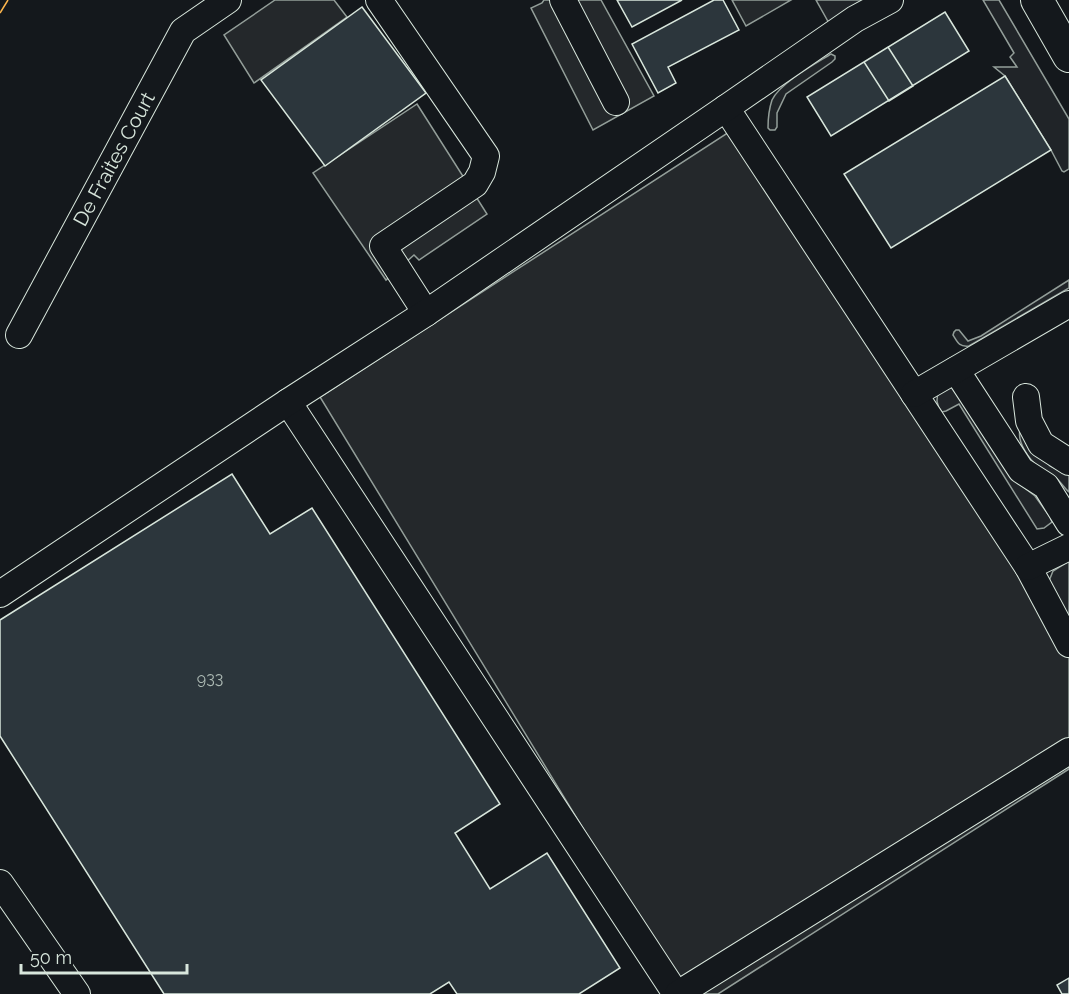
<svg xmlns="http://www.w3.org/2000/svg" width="1069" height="994" font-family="Raleway,sans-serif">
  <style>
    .green { fill: #202428; stroke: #939e99; stroke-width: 1.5 }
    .parking { fill: #24282b; stroke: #939e99; stroke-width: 1.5 }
    .building { fill: #2c363c; stroke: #d8e6dc; stroke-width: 1.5 }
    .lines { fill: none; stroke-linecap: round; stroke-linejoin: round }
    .minor-casing { stroke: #d8e6dc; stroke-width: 28 }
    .major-casing { stroke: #d8e6dc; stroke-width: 34 }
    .minor { stroke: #14181c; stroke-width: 26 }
    .major { stroke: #14181c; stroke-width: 32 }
    .power { stroke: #ffb74d; stroke-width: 1.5; stroke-dasharray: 21 4.5 3 4.5; stroke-linecap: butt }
    .labels { text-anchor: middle; stroke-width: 4.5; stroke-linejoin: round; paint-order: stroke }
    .number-label { font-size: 16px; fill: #adbab4 }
    .street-label { font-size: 20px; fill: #d8e6dc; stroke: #14181c }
  </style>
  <rect width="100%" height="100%" fill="#14181c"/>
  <!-- green -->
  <path class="green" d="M816,0H866L830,25Z
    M983,0H999L1069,119V169L1064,172L1062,171L1051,150L1005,76L994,67H1017L1010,57L1014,53Z
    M831,54L835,56V59L832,62L786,94L777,113V127L775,130H770L768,128C768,119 769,109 772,100C780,83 815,64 831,54Z
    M1069,280V288L969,346C959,347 958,343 953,335L954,332L956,330H959L968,341L981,336Z
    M949,386L952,387L1018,483L1035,496L1050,517L1052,522L1044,528L1037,529L959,404L946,411L942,412C936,405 936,399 939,390Z
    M1020,430L1050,466L1058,470L1069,473V492C1064,488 1061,482 1056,478C1050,473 1045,471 1039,467C1029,460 1017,442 1020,430Z
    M1069,561V623L1049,581L1053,571Z"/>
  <!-- parking -->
  <path class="parking" d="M275,0H334L347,17L254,83L224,35Z
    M544,0H601L654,96L593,130L531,8L542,3Z
    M732,0H791L746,26Z
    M417,104L487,214L419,260L414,255L386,280L313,173Z
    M729,132L1069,637V769L718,994H684L320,397Z"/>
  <!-- building -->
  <path class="building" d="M617,0H682L632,27Z
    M714,0H723L739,30L668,67L676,83L658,93L632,44Z
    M362,7L426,93L325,166L261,80Z
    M945,12L969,51L831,136L807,97Z
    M888,47L913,86L889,101L864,62Z
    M1005,76L1051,150L891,248L844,174Z
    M232,474L270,534L312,508L500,804L455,833L490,889L547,853L620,968L579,994H457L449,982L430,994H164L0,736V620Z
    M1069,978V994H1062L1057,985Z"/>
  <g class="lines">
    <!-- minor casing -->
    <g class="minor-casing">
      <g id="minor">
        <path d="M379,0L486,156L482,172L475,184L383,246L426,313"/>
        <path d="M563,0L616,102"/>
        <path d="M726,108L1028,567L1069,644"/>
        <path id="s1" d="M19,335L183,31L228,0"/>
        <path d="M956,370L1021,470L1046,486L1069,523"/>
        <path d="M914,394L1069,304"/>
        <path d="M1026,397L1029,421L1041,444L1069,462"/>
        <path d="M288,402L676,994"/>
        <path d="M1028,567L1069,547"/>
        <path d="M0,594L288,402L426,313L726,108L855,19L890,0"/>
        <path d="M0,883L77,994"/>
        <path d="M678,994L1069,751"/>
      </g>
    </g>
    <!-- major casing -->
    <g class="major-casing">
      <path id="major" d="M1037,0L1069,56"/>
    </g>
    <!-- minor -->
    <use href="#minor" class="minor"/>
    <!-- major -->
    <use href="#major" class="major"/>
    <!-- power -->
    <path class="power" d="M0,13L8,0"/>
  </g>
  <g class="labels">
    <!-- number labels -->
    <g class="number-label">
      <text x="210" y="684">933</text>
    </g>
    <!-- street labels -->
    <g class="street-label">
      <text dy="7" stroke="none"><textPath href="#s1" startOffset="200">De Fraites Court</textPath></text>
    </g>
  </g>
  <!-- scale -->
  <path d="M21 964v9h166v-9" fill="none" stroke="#d8e6dc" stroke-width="3"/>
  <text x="30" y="964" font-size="18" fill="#d8e6dc" stroke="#14181c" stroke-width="4.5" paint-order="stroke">50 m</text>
</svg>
